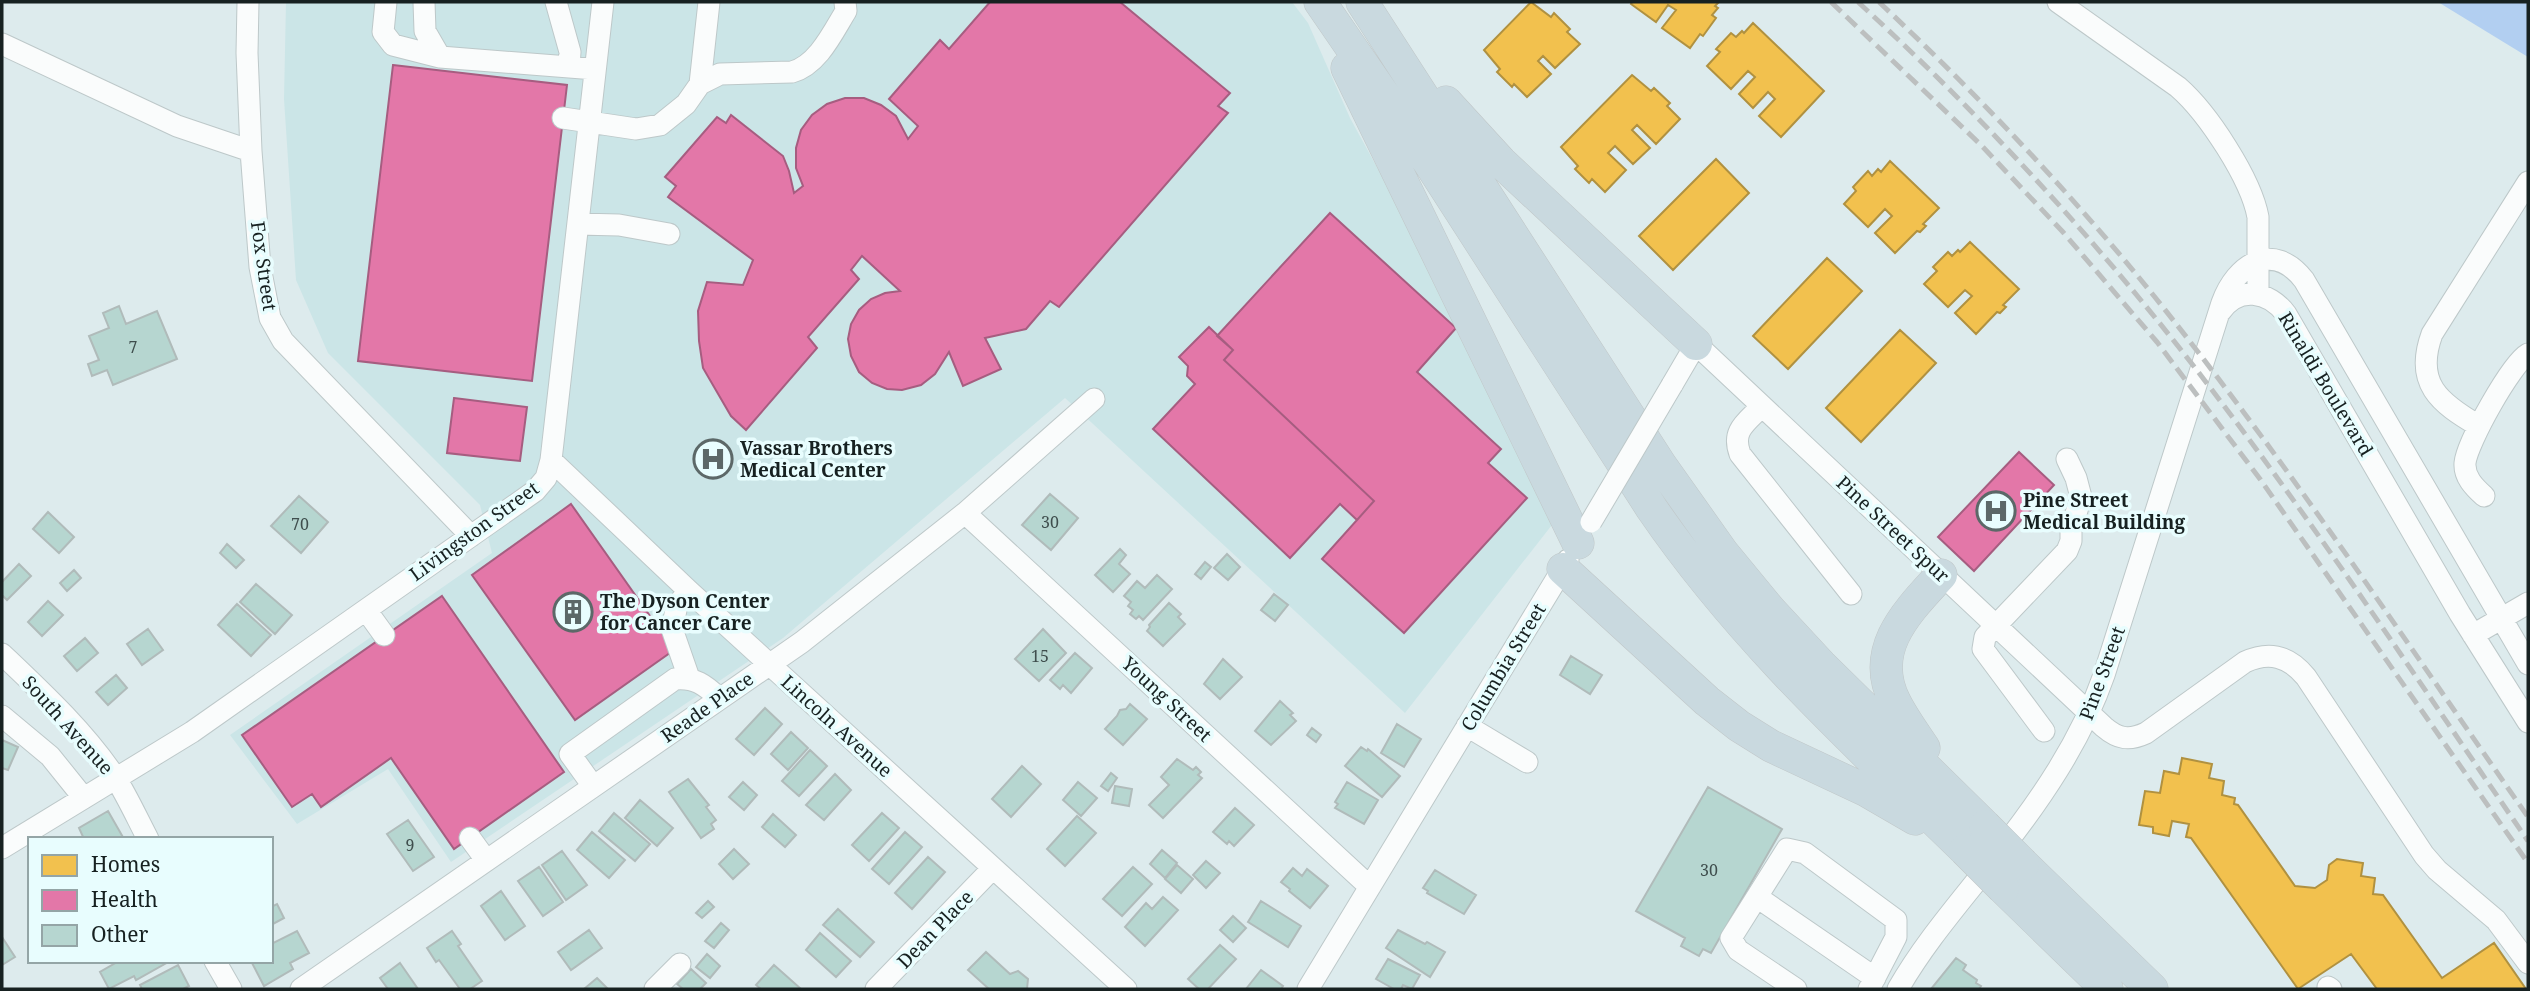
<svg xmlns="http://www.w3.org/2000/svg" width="2530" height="991" font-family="'Noto Serif',serif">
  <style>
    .built { fill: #cbe5e7 }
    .water { fill: #b2cff1 }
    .homes { fill: #f2c14e; stroke: #b09140; stroke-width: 2 }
    .health { fill: #e377a8; stroke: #a65d80; stroke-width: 2 }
    .building { fill: #b6d6d0; stroke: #b0bbba; stroke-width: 2 }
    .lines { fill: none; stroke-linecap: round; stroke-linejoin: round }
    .minor-casing { stroke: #bdc8c9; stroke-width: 23 }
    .highway-casing { stroke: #c0c7c8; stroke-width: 33 }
    .minor { stroke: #fafcfc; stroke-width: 21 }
    .highway { stroke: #c9d9df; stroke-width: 32 }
    .rail { stroke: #bcbfbf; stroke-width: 5; stroke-dasharray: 14 7; stroke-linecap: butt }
    .minor-bridge-casing { stroke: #bdc8c9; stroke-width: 23; stroke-linecap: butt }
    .highway-bridge-casing { stroke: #c0c7c8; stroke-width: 33; stroke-linecap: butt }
    .minor-bridge { stroke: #fafcfc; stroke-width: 21 }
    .highway-bridge { stroke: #c9d9df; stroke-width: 32 }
    .labels { text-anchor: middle; stroke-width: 7; stroke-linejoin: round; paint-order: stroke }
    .number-label { font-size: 16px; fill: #3f4e4d }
    .street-label { font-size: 19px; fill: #172121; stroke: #e8fdfe }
    .poi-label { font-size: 19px; font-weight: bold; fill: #172121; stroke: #e8fdfe; text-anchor: start }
  </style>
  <rect width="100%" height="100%" fill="#ddebed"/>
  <!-- built -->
  <path class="built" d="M286,2H1292L1308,23L1350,118L1459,317L1555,521L1405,713L1065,398L783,638L451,862L388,769L297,824L230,735L492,553L480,505L328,353L296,280L284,99Z"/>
  <!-- water -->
  <path class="water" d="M2438,2H2528V57Z"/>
  <!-- homes -->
  <path class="homes" d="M1531,2L1551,17L1554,13L1570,29L1567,32L1580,44L1555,68L1543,56L1538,61L1551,74L1527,97L1514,84L1512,87L1497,72L1500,69L1484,50Z
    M1632,2H1719L1715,6L1718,8L1712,15L1716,18L1703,36L1700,34L1690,48L1662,28L1676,10L1668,5L1656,22L1631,4Z
    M1753,23L1824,91L1781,137L1759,116L1775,99L1768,92L1753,108L1739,94L1755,77L1748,71L1731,89L1707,66L1720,52L1716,49L1731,33L1736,37L1742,31L1744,33Z
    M1632,75L1651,91L1654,88L1670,103L1667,106L1680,119L1656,144L1637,125L1632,130L1650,148L1633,164L1615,146L1608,153L1626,170L1605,192L1592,179L1589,183L1575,169L1578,166L1561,147Z
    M1716,159L1749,193L1673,270L1639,236Z
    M1890,161L1939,208L1923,224L1926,226L1920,232L1917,231L1895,253L1875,233L1892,216L1885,209L1868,227L1844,204L1856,191L1853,187L1868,171L1872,176L1878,169L1881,172Z
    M1970,242L2019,289L2003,305L2006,307L2000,313L1997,312L1976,334L1955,313L1972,296L1965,290L1948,307L1924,284L1937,271L1933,267L1948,252L1952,256L1958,250L1960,252Z
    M1827,258L1862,291L1788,369L1753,336Z
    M1900,330L1936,363L1861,442L1826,408Z
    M2182,758L2212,764L2209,778L2224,781L2222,795L2235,798L2234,804L2238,805L2295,886L2315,888L2327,880L2329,865L2337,859L2363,863L2361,876L2375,878L2373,894L2383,895L2442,978L2494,943L2526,989H2377L2351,954L2298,989L2191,838L2186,837L2189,824L2172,821L2169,836L2153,833V827L2139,825L2145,791L2160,793L2164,771L2179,774Z"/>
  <!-- health -->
  <path class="health" d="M990,2H1120L1230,93L1218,106L1228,113L1059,307L1050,301L1026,329L985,338L1001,369L963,386L949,352L935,374L921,385L902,390L887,389L872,383L859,372L851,356L848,339L851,324L859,310L871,299L885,293L900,291L862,256L851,270L859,279L808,337L817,348L746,430L731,416L703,368L699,341L698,311L707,282L743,285L753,260L668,197L676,186L665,177L717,117L726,123L731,115L783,156L789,171L794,193L803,186L796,168V148L801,130L812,115L827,104L845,98H864L881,105L896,116L908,139L918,126L889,99L940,40L949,49Z
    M393,65L567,85L532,381L358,361Z
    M1330,213L1456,328L1417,372L1501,449L1488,463L1527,498L1404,633L1322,559L1374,501L1224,360L1233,350L1217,336Z
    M1209,327L1233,350L1224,360L1374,501L1357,520L1340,504L1290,558L1153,429L1195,384L1187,376L1188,366L1179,357Z
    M454,398L527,407L520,461L447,453Z
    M2019,452L2054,485L1974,571L1938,537Z
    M571,504L674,650L575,720L472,575Z
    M442,596L564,772L454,849L391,758L321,807L312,794L292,807L242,735Z"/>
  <!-- building -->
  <path class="building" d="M119,306L126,324L157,311L177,359L113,385L107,370L92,376L88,364L99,360L89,336L109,328L103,313Z
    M1050,494L1078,518L1051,550L1022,525Z
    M299,496L328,522L301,553L271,526Z
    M48,512L74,537L59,553L33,529Z
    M227,544L244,560L236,568L220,553Z
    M1120,549L1126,555L1119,564L1130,574L1113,592L1095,575Z
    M1227,554L1240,567L1228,580L1214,568Z
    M1205,562L1211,567L1201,579L1195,574Z
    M19,564L31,576L7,600L2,595V582Z
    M74,570L81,578L67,591L60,583Z
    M1157,575L1172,589L1143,620L1139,616L1136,619L1130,614L1133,610L1128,606L1131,602L1124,596L1137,581L1145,588Z
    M256,584L292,615L275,634L240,602Z
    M1274,594L1288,605L1275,621L1261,610Z
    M48,601L63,615L42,636L28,622Z
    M1169,603L1181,614L1178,617L1185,624L1163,646L1147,631L1150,627L1149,625Z
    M237,604L271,635L251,656L218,625Z
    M148,629L163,650L142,665L127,644Z
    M1043,629L1066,653L1039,681L1015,659Z
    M85,638L98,653L77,671L64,656Z
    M1075,653L1092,668L1071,693L1063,685L1060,689L1050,680Z
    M1571,656L1602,675L1590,694L1560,675Z
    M1223,659L1242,677L1220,699L1204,684Z
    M116,675L127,688L108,705L96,692Z
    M1280,701L1293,713L1290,715L1296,721L1271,745L1255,731Z
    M1130,704L1147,719L1123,745L1105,729L1117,716L1120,710L1126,709Z
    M765,708L782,724L754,755L736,739Z
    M1397,724L1421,739L1404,767L1381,753Z
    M1312,728L1321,735L1316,742L1307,735Z
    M791,732L808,748L788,770L771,754Z
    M2,740L18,747L8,770L2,768Z
    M1361,747L1367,751L1368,749L1400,776L1382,797L1345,766Z
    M810,750L827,766L799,796L782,781Z
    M1177,759L1193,770L1196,767L1201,772L1198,775L1202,778L1163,818L1149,805L1169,785L1161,777Z
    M1022,766L1041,784L1011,817L992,799Z
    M1111,773L1117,778L1108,791L1101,786Z
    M835,774L851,790L824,820L806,805Z
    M688,779L709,805L706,807L716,820L711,824L714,829L701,838L669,792Z
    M743,782L757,795L744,810L729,797Z
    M1078,782L1097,798L1081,816L1063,800Z
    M1347,782L1378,800L1364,824L1335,808L1338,804L1335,802Z
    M1115,786L1132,789L1129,806L1112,803Z
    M1708,787L1782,829L1711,953L1703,949L1699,956L1681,946L1685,938L1636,911Z
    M640,800L673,828L657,846L625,818Z
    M1235,808L1254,825L1234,846L1229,841L1227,844L1213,832Z
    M108,811L124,839H84L79,828Z
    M614,813L650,844L635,861L599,831Z
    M882,813L899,828L869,861L852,845Z
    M773,814L796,835L785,847L762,827Z
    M1077,816L1096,833L1065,866L1047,849Z
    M408,820L434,857L413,871L387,834Z
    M592,832L625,860L609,878L577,850Z
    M905,832L922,847L889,884L872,869Z
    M734,849L749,864L733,879L719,864Z
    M1162,850L1177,863L1165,878L1150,864Z
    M562,851L587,885L566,900L542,865Z
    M928,857L945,872L912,909L895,893Z
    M1206,861L1220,873L1206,888L1193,875Z
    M1177,865L1193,879L1181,893L1165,879Z
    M539,867L563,902L543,916L518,881Z
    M1133,867L1152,884L1122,916L1103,899Z
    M1293,868L1302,876L1307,869L1328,886L1310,908L1289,891L1290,889L1281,882Z
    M1435,870L1476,895L1464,914L1427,893L1428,891L1423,888Z
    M501,891L525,926L505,940L481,906Z
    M1163,897L1178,910L1145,946L1125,927L1146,903L1152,909Z
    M708,901L714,907L702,918L696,913Z
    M1261,901L1301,926L1288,947L1248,922Z
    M277,904L284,918L271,925V907Z
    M838,909L874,942L860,957L823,925Z
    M1233,916L1246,928L1233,942L1220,930Z
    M721,923L729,930L714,948L705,941Z
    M589,930L602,948L571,970L558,952Z
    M1398,930L1425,944L1427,942L1445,952L1430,977L1386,948Z
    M297,931L309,953L290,963L293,969L264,986L251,961H271V944Z
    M452,931L461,944L458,946L482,981L470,989H460L439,960L436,962L427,948Z
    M820,933L851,961L836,977L806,950Z
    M2,937L15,957L2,965Z
    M1220,945L1236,959L1208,989H1199L1188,979Z
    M986,952L1010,974L1018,971L1028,979L1027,989H989L968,970Z
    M707,954L720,966L710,978L696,967Z
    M1956,958L1966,965L1963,970L1977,980L1976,983L1981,986L1979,989H1931Z
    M1388,959L1420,975L1412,989L1403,985L1401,989H1394L1376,979Z
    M119,961H170L136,980L134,976L109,989L100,972Z
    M400,963L418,989H388L380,978Z
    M178,965L189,986L183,989H142L140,985Z
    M774,965L801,989H761L756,985Z
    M691,969L706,983L700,989H683L677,984Z
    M1261,970L1283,986L1281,989H1246Z
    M597,978L608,989H584Z"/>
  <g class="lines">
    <!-- minor casing -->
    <g class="minor-casing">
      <path id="minor" d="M248,2L247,53L251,151L260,267L270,318L283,341L471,536
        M386,2L383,32L393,45L440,57
        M424,2L425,31L440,57L595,69
        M556,2L570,52L569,66
        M2058,2L2178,87C2208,113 2251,179 2258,217V294
        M2,44L177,126L251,151
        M700,84L709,2
        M563,118L636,129L660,125L686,104L700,84L720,74L792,72C818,65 833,32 846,11L845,2
        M578,224L619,225L669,234
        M2220,312C2238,285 2269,291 2286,314L2460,614L2528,722
        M1672,385L1696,344L2104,727C2118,739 2129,741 2146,733L2245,662C2269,651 2289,656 2306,677L2424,855L2437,870L2496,920L2528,963
        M1762,406C1747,422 1731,430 1740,454L1851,594
        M2479,426C2439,403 2414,383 2432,334L2528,182
        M551,460L689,591L1126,989
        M2484,496C2474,487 2464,477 2465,463C2467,443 2511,364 2528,354
        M965,513L1370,887
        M366,610L384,635
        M2473,635L2528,603
        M2,654C42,692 84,731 115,777C127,796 137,818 148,839
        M689,678L672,629L677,605L689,591
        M2,716L50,756L83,797
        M1467,726L1527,762
        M2044,731L1983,649L1985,637L2067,551L2071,541V530L2081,497L2076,478L2067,459
        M593,786L570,754L675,679C695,677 705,685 719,698
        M470,838L486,860
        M2,848L192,732L535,491L546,478L551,460L603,2
        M1757,897L1875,978
        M215,961L231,989
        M2328,987L2331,989
        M301,989L802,642L965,513L1094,399
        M655,989L680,964
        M876,989L993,868
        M1308,989L1568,560
        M1796,989L1738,950L1731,938L1787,849L1805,853L1896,920V937L1869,989
        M1898,989C1926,940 1963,899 1997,855C2040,801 2081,741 2104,675L2222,303C2236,264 2273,240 2304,280L2528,664"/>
    </g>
    <!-- highway casing -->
    <g class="highway-casing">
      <path id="highway" d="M1320,2L1412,136L1652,509C1741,639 1853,741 1965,850
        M1362,2L1660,464L1723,553L1770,610L1821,665L1985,826
        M1347,68L1578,543
        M1446,102L1501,162L1696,344
        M1563,569L1707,701L1739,726L1771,746L1865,790L1915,819
        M1924,748C1914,733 1903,718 1895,702C1868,649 1908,611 1941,575
        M2023,864L2152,989
        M2003,888L2107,989"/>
    </g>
    <!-- minor -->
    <use href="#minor" class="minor"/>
    <!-- highway -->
    <use href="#highway" class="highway"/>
    <!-- rail -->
    <path class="rail" d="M1831,2L1981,145L2062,231L2157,342L2260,479L2528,863
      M1858,2C1976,110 2086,229 2185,355C2307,511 2416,678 2528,841
      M1879,2C1977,94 2070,192 2154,296C2288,463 2406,642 2528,817"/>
    <!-- minor-bridge casing -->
    <g class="minor-bridge-casing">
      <path id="minor-bridge" d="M1591,522L1672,385"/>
    </g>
    <!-- highway-bridge casing -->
    <g class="highway-bridge-casing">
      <path id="highway-bridge" d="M1985,826L2023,864
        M1965,850L2003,888"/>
    </g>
    <!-- minor-bridge -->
    <use href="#minor-bridge" class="minor-bridge"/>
    <!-- highway-bridge -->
    <use href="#highway-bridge" class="highway-bridge"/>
  </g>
  <!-- icons -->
  <defs>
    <g id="hospital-ring" transform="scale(2.0125)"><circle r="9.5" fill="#e8fdfe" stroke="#5c6868" stroke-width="1.5"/><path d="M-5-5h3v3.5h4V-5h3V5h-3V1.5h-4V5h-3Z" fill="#5c6868"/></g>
    <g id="building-ring" transform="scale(2.0125)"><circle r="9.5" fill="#e8fdfe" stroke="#5c6868" stroke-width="1.5"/><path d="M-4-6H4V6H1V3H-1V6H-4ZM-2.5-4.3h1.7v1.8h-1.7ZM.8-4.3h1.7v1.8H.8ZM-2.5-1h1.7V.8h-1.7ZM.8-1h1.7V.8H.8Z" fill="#5c6868"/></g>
  </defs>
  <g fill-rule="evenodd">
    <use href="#hospital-ring" x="713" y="459"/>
    <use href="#hospital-ring" x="1996" y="511"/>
    <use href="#building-ring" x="573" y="612"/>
  </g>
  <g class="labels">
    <!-- number labels -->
    <g class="number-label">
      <text x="133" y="353">7</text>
      <text x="1050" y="528">30</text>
      <text x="300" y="530">70</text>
      <text x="1040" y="662">15</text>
      <text x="410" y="851">9</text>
      <text x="1709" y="876">30</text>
    </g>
    <!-- street labels -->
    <g class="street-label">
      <text transform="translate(264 266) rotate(82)" y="7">Fox Street</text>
      <text transform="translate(2326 384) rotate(59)" y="7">Rinaldi Boulevard</text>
      <text transform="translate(1893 529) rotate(43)" y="7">Pine Street Spur</text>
      <text transform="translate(474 531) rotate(-36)" y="7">Livingston Street</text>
      <text transform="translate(1503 667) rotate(-59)" y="7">Columbia Street</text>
      <text transform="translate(2102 673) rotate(-70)" y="7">Pine Street</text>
      <text transform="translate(1167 699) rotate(43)" y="7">Young Street</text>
      <text transform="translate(707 707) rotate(-35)" y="7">Reade Place</text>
      <text transform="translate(68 725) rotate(48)" y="7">South Avenue</text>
      <text transform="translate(837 726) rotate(42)" y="7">Lincoln Avenue</text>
      <text transform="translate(935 929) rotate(-46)" y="7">Dean Place</text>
    </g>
    <!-- poi labels -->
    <g class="poi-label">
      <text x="740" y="455">Vassar Brothers<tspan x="740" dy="22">Medical Center</tspan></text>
      <text x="2023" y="507">Pine Street<tspan x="2023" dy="22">Medical Building</tspan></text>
      <text x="600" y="608">The Dyson Center<tspan x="600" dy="22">for Cancer Care</tspan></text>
    </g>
  </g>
  <!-- border -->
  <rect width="2530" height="991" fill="none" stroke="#172121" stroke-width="7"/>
  <!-- legend -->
  <rect x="28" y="837" width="245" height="126" fill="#e8fdfe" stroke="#94a5a6" stroke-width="2"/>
  <rect x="42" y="855" width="35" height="21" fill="#f2c14e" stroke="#94a5a6" stroke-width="2"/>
  <text x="91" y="872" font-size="21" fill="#172121">Homes</text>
  <rect x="42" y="890" width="35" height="21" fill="#e377a8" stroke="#94a5a6" stroke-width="2"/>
  <text x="91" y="907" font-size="21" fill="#172121">Health</text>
  <rect x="42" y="925" width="35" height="21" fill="#b6d6d0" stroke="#94a5a6" stroke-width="2"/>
  <text x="91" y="942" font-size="21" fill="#172121">Other</text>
</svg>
